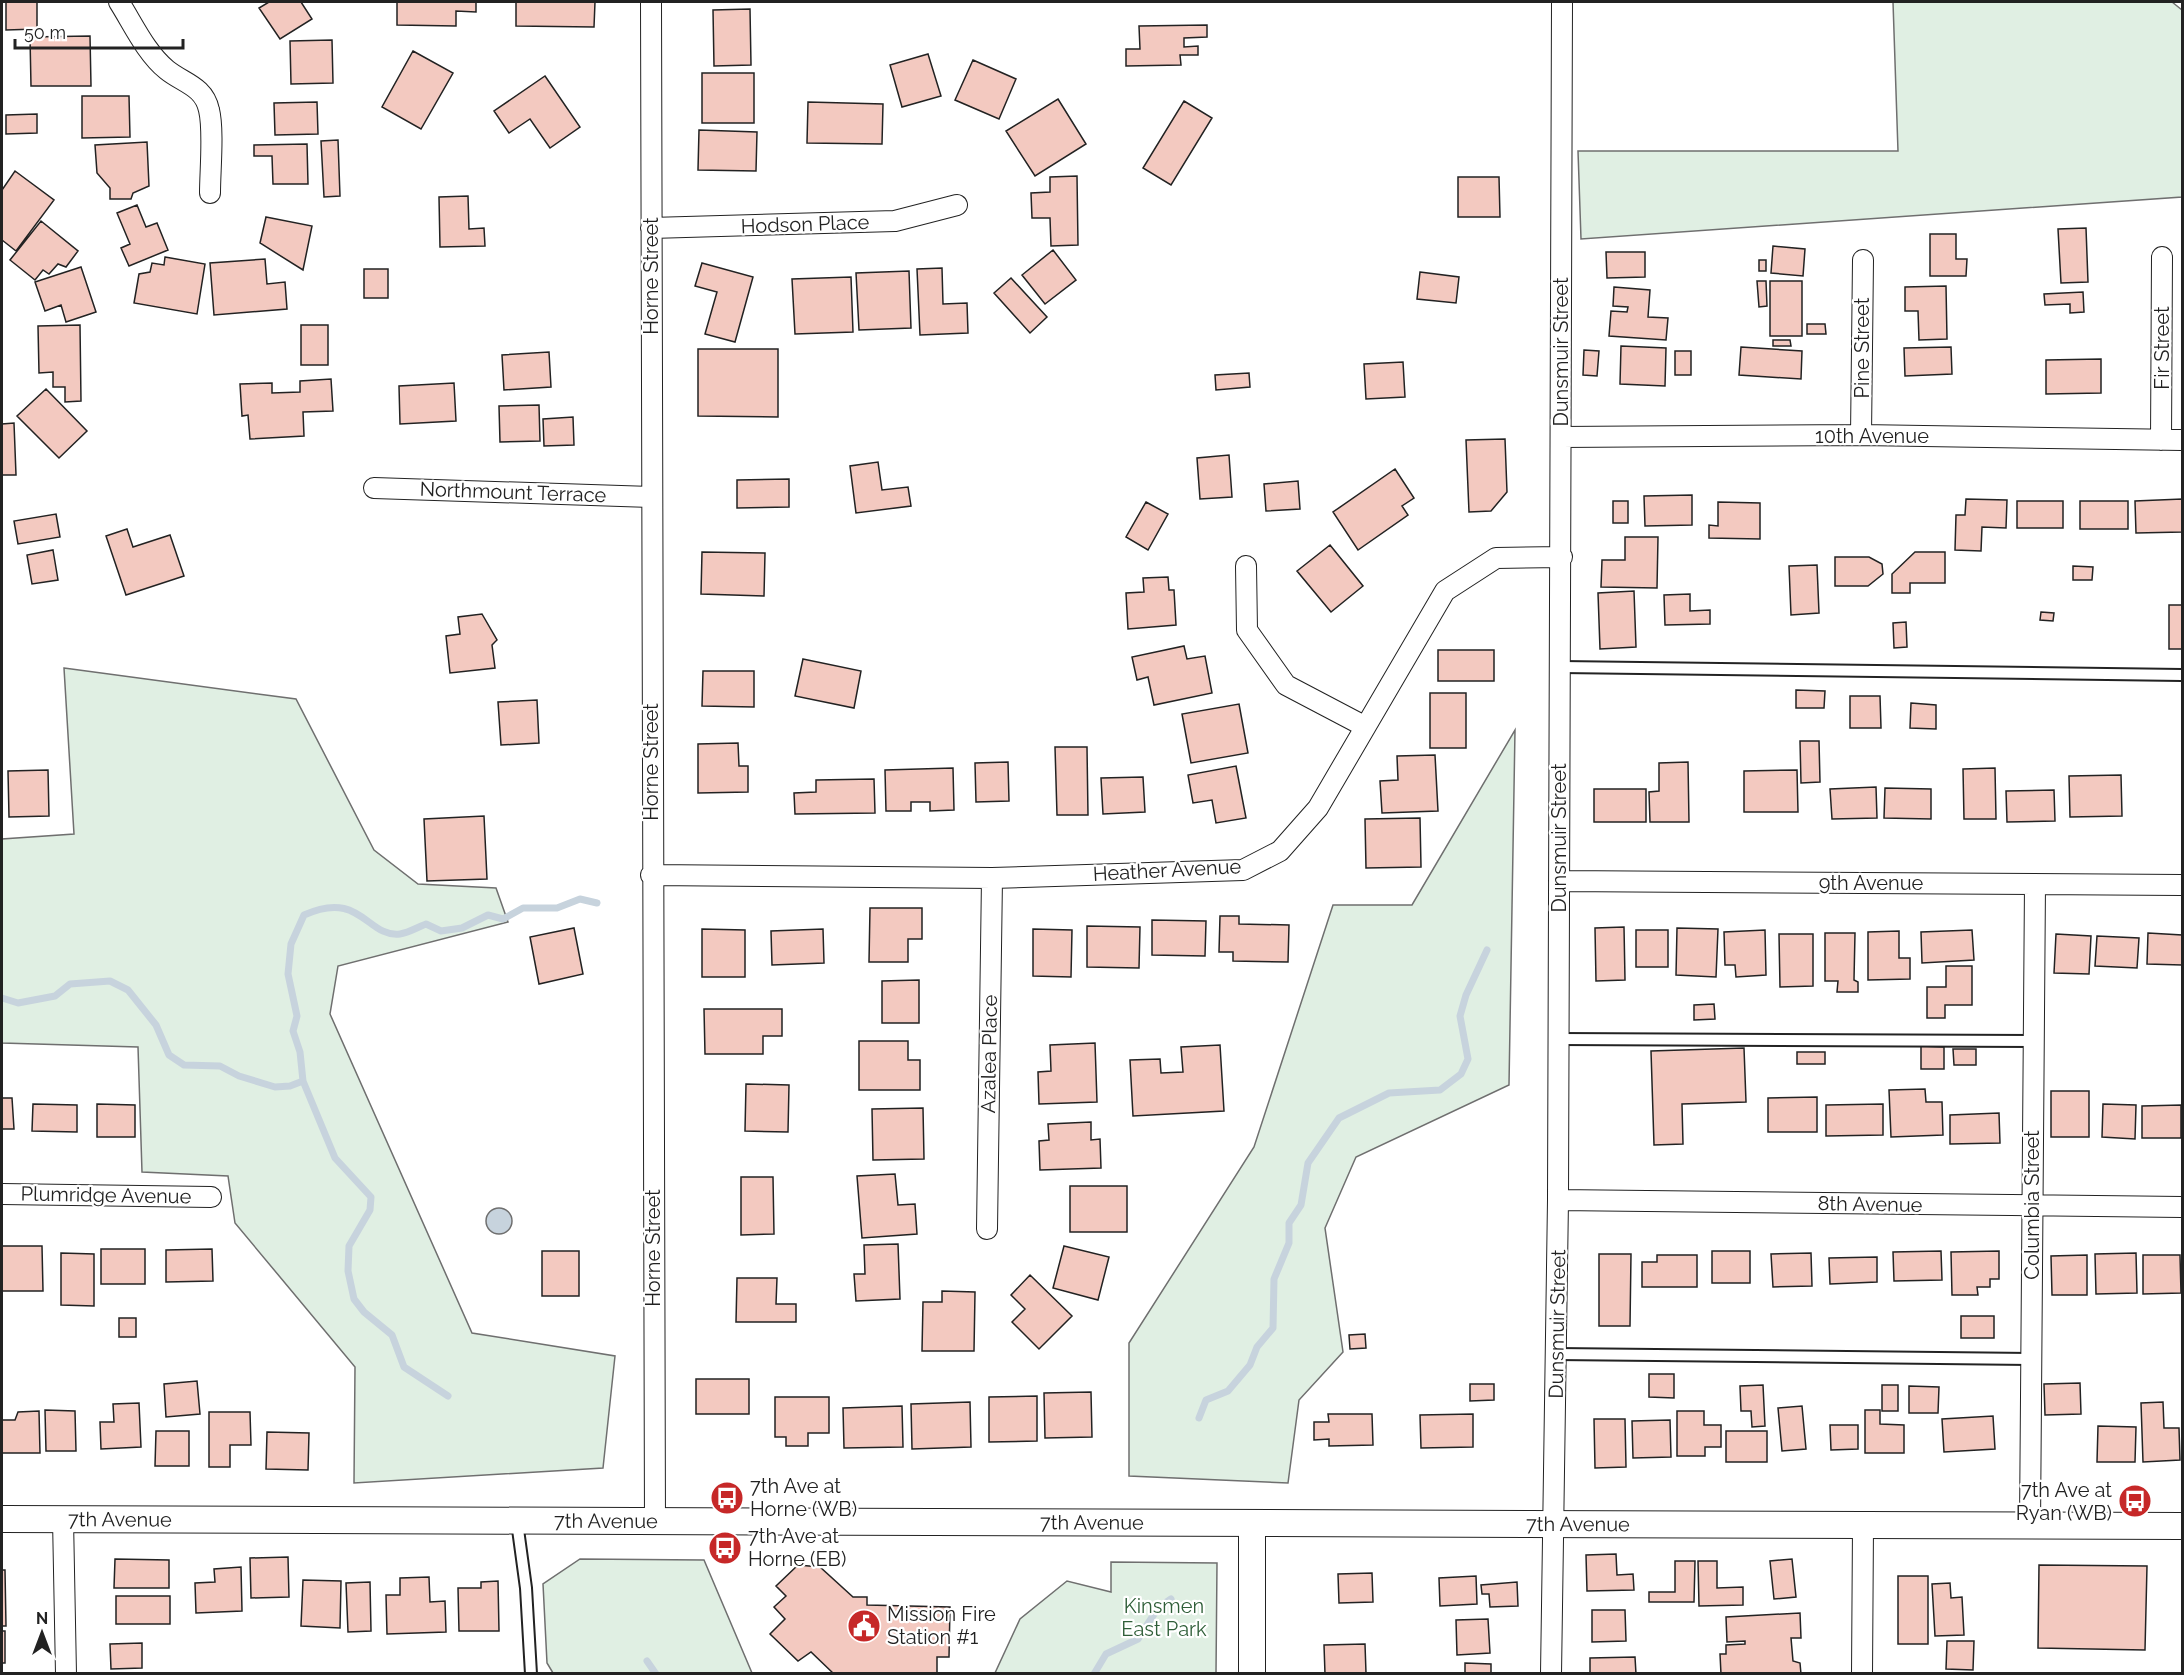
<svg xmlns="http://www.w3.org/2000/svg" width="2184" height="1675" font-family="Raleway,sans-serif">
  <style>
    .green { fill: #e0efe3; stroke: #6f6f6f; stroke-width: 1.5 }
    .water { fill: #c7d3dd; stroke: #6f6f6f; stroke-width: 1.5 }
    .lines { fill: none; stroke-linecap: round; stroke-linejoin: round }
    .stream { stroke: #c7d3dd; stroke-width: 7 }
    .building { fill: #f3c9c0; stroke: #222; stroke-width: 1.5 }
    .service-casing { stroke: #222; stroke-width: 14 }
    .minor-casing { stroke: #222; stroke-width: 22 }
    .tertiary-casing { stroke: #222; stroke-width: 28 }
    .service { stroke: #fff; stroke-width: 10 }
    .minor { stroke: #fff; stroke-width: 20 }
    .tertiary { stroke: #fff; stroke-width: 26 }
    .labels { text-anchor: middle; stroke-width: 4.5; stroke-linejoin: round; paint-order: stroke }
    .street-label { font-size: 20px; fill: #222; stroke: #fff }
    .poi-label { font-size: 20px; fill: #222; stroke: #fff; text-anchor: start }
    .park-label { font-size: 20px; fill: #2f5e38; stroke: #fff }
  </style>
  <rect width="100%" height="100%" fill="#fff"/>
  <!-- green -->
  <path class="green" d="M1893,2H2172L2182,10V197L1581,239L1578,151H1898Z
    M64,668L296,699L374,850L418,884L496,888L508,922L338,966L330,1014L472,1333L615,1356L603,1468L354,1483L355,1367L235,1223L228,1176L142,1172L138,1047L2,1043V839L74,834Z
    M1515,730L1509,1085L1356,1157L1325,1228L1343,1352L1299,1400L1288,1483L1129,1476V1343L1254,1147L1333,905H1412Z
    M580,1559L704,1560L752,1673H553L547,1663L543,1584Z
    M1111,1562L1217,1563L1216,1673H995L1020,1619L1067,1581L1111,1592Z"/>
  <!-- water -->
  <path class="water" d="M486 1221a13 13 0 1 1 26 0a13 13 0 1 1-26 0Z"/>
  <g class="lines">
    <!-- stream -->
    <path class="stream" d="M2,998L18,1003L55,996L70,984L110,981L128,990L156,1025L169,1055L184,1065L220,1066L239,1076L275,1087L290,1086L303,1081L335,1158L371,1197L370,1210L349,1246L348,1271L354,1299L364,1312L392,1335L404,1367L448,1396
      M303,1081L300,1052L293,1031L297,1016L288,974L291,944L304,915C361,889 367,938 400,934C408,933 418,927 426,924L441,931L462,928L488,915L503,919L523,908H557L580,899L597,903
      M1199,1418L1206,1400L1228,1391L1250,1365L1257,1347L1273,1328L1274,1279L1289,1243V1223L1301,1205L1308,1163L1339,1118L1389,1093L1440,1090L1461,1074L1468,1059L1460,1016L1466,995L1487,950
      M647,1661L656,1674
      M1094,1674L1106,1654L1138,1639L1158,1608L1171,1599"/>
  </g>
  <!-- building -->
  <path class="building" d="M6,2H37V29L6,30Z
    M269,2H301L312,19L280,39L259,8Z
    M397,2H476V12L456,11V26L397,25Z
    M516,2H595L594,27L516,26Z
    M750,9L751,65L714,66L713,10Z
    M1207,25V37L1184,38V47L1198,46V55H1180L1181,65L1126,66V49H1140L1139,26Z
    M90,36L91,86H31L30,37Z
    M332,40L333,83L291,84L290,41Z
    M413,51L453,73L421,129L382,107Z
    M928,54L941,96L902,107L890,65Z
    M973,60L1016,79L999,119L955,100Z
    M702,73H754V123H702Z
    M545,76L580,127L550,148L530,119L509,133L494,111Z
    M82,96H129L130,137L82,138Z
    M1058,99L1086,144L1035,176L1006,131Z
    M1184,101L1212,118L1171,185L1143,168Z
    M317,102L318,134L275,135L274,103Z
    M808,102L883,104L882,144L807,143Z
    M37,114V133L6,134V115Z
    M699,130L757,132L756,171L698,170Z
    M338,140L340,196L324,197L321,141Z
    M147,142L149,186L133,193L131,199H110V188L97,173L95,145Z
    M307,144L308,184H273L272,156H254V145Z
    M15,171L54,200L16,251L2,240V190Z
    M1077,176L1078,245L1051,246L1050,218H1032L1031,193L1050,192V177Z
    M1458,177H1499L1500,217H1458Z
    M468,196L469,229L484,228L485,246L440,247L439,197Z
    M137,205L146,227L157,223L168,250L129,266L121,248L130,244L117,213Z
    M266,217L312,226L303,270L260,243Z
    M41,221L78,251L66,267L58,264L49,274L43,270L35,280L10,260Z
    M2086,228L2088,282L2061,283L2058,229Z
    M1930,234H1956V259H1967L1966,276H1930Z
    M1773,246L1805,249L1803,276L1771,273Z
    M1053,250L1076,280L1045,304L1022,275Z
    M1606,252H1645V277L1607,278Z
    M165,257L205,264L197,314L134,303L139,274L150,272L152,263L164,265Z
    M265,259L267,284L285,282L287,309L214,315L210,263Z
    M1759,260H1766V271H1759Z
    M702,263L753,277L735,342L705,334L717,292L695,286Z
    M81,267L96,312L66,322L61,305L45,311L35,282Z
    M942,268L943,304L967,303L968,333L920,335L917,269Z
    M364,269H388V298H364Z
    M909,271L911,328L859,330L856,273Z
    M1420,272L1459,277L1456,303L1417,299Z
    M851,277L853,332L795,334L792,279Z
    M1011,278L1047,317L1030,333L994,293Z
    M1757,281H1766L1767,306L1759,307Z
    M1770,281H1802V336H1770Z
    M1946,286L1947,339L1919,340L1918,311H1905V287Z
    M1614,287L1650,290L1648,317L1668,318L1666,340L1609,336L1611,311L1627,312L1628,307L1613,306Z
    M2083,292L2084,312L2070,313V304L2045,305L2044,294Z
    M1807,324H1825L1826,334H1807Z
    M80,325L81,401L65,402V387H53V372L39,373L38,326Z
    M301,325H328V365H301Z
    M1773,340H1790L1791,346H1773Z
    M1621,346L1666,348L1665,386L1620,384Z
    M1741,347L1802,351L1801,379L1739,375Z
    M1951,347L1952,374L1905,376L1904,348Z
    M698,349H778V417L698,416Z
    M1584,350L1599,351L1597,376L1583,375Z
    M1675,351H1691V375H1675Z
    M549,352L551,387L504,390L502,355Z
    M2101,359V393L2046,394V360Z
    M1403,362L1405,397L1366,399L1364,364Z
    M1249,373L1250,387L1216,390L1215,375Z
    M331,379L333,411L303,412L304,436L250,439L248,415L242,416L240,384L272,383V393L300,392V381Z
    M454,383L456,421L400,424L399,386Z
    M46,389L87,431L59,458L17,416Z
    M539,405L540,441L500,442L499,406Z
    M573,417L574,445L544,446L543,419Z
    M14,423L16,475H2V424Z
    M1505,439L1507,492L1491,511L1469,512L1466,440Z
    M1229,455L1232,497L1200,499L1197,458Z
    M878,462L882,490L908,487L911,506L856,513L850,466Z
    M1395,469L1414,498L1402,506L1408,515L1358,550L1333,512Z
    M789,479V507L737,508V480Z
    M1298,481L1300,509L1266,511L1264,484Z
    M1692,495V525L1645,526L1644,496Z
    M1966,499L2007,500L2006,528L1982,527L1981,551L1955,550L1956,515H1965Z
    M2182,499V532L2136,533L2135,501Z
    M1613,501H1628V523H1613Z
    M2017,501H2063V528H2017Z
    M2080,501H2128V529H2080Z
    M1146,502L1168,514L1148,550L1126,537Z
    M1718,502L1760,503V539L1709,538V525L1718,526Z
    M56,514L60,537L18,544L14,521Z
    M127,529L133,547L170,535L184,576L126,595L106,536Z
    M1625,537H1658L1657,588L1601,587L1602,560H1625Z
    M1330,545L1363,586L1331,612L1297,571Z
    M53,550L58,580L32,584L27,555Z
    M702,552L765,553L764,596L701,594Z
    M1915,552H1945V583H1910V593H1892V574Z
    M1835,557H1869L1882,564L1883,574L1868,586H1835Z
    M1817,565L1819,613L1791,615L1789,566Z
    M2073,566L2093,567L2092,580H2073Z
    M1168,577L1169,590H1174L1176,625L1128,629L1126,593L1144,592L1143,578Z
    M1634,591L1636,647L1600,649L1598,593Z
    M1690,594V611L1710,610V624L1665,625L1664,595Z
    M2169,605H2182V649H2169Z
    M2041,612L2054,613L2053,621L2040,620Z
    M482,614L497,640L492,645L495,668L450,673L446,636L460,634L458,617Z
    M1906,622L1907,647L1894,648L1893,623Z
    M1184,646L1187,659L1205,656L1212,693L1154,705L1148,677L1137,680L1132,657Z
    M1438,650H1494V681H1438Z
    M803,659L861,671L854,708L795,696Z
    M703,671H754V707L702,706Z
    M1796,690L1825,691L1824,708H1796Z
    M1430,693H1466V748H1430Z
    M1850,696H1880L1881,728H1850Z
    M537,700L539,743L501,745L498,702Z
    M1911,703L1936,705V729L1910,728Z
    M1239,704L1248,753L1191,763L1182,714Z
    M1800,741H1819L1820,782L1801,783Z
    M738,743L739,766H748V792L698,793V744Z
    M1055,747H1087L1088,815H1057Z
    M1435,755L1438,811L1382,813L1380,781L1398,780L1397,756Z
    M1008,762L1009,801L976,802L975,763Z
    M1688,762L1689,822H1650L1649,792L1659,791V763Z
    M1236,766L1246,818L1216,823L1212,800L1193,803L1188,775Z
    M953,768L954,810L930,811V802H911V811H886L885,770Z
    M1995,768L1996,819H1964L1963,769Z
    M48,770L49,816L9,817L8,771Z
    M1797,770L1798,812H1744V771Z
    M2121,775L2122,816L2070,817L2069,776Z
    M1143,777L1145,812L1103,814L1101,778Z
    M874,779L875,813L795,814L794,793L816,792V780Z
    M1876,787L1877,818L1832,819L1830,789Z
    M1885,788L1931,789V819L1884,818Z
    M1594,789H1646V822H1594Z
    M2054,790L2055,821L2007,822L2006,791Z
    M484,816L487,879L427,881L424,819Z
    M1420,818L1421,867L1366,868L1365,819Z
    M870,908H922V939H908V962H869Z
    M1220,916H1239V924L1289,925L1288,962L1233,961V952H1219Z
    M1152,920L1206,921L1205,956L1152,955Z
    M1087,926L1140,927L1139,968L1087,967Z
    M1624,927L1625,980L1596,981L1595,928Z
    M574,928L583,974L539,984L530,937Z
    M1677,928L1718,929L1716,977L1676,975Z
    M702,929L745,930V977H702Z
    M823,929L824,963L772,965L771,931Z
    M1033,929L1072,930L1071,977L1033,976Z
    M1636,930H1668V967H1636Z
    M1765,930L1766,975L1736,977L1735,965H1725L1724,932Z
    M1972,930L1974,960L1922,963L1921,932Z
    M1899,931V958H1910V979L1868,980V932Z
    M1825,933H1855L1854,980L1858,982V992H1837L1838,981H1825Z
    M2148,933L2182,935V965L2147,964Z
    M1779,934H1813V986L1780,987Z
    M2056,934L2091,936L2089,974L2054,973Z
    M2097,936L2139,938L2137,968L2095,966Z
    M1946,966H1972V1005H1945V1018H1927V987H1946Z
    M919,980V1023H882V981Z
    M1714,1004L1715,1019L1694,1020V1005Z
    M704,1009H782V1036H763V1054H705Z
    M859,1041H908V1060H920V1090H859Z
    M1095,1043L1097,1102L1039,1104L1038,1072L1051,1071L1050,1045Z
    M1220,1045L1224,1111L1133,1116L1130,1060L1160,1059L1161,1073L1183,1072L1181,1047Z
    M1921,1046L1944,1047V1069H1921Z
    M1744,1048L1746,1102L1682,1104L1683,1144L1654,1145L1651,1051Z
    M1953,1049H1976V1065H1954Z
    M1797,1052H1825V1064H1797Z
    M746,1084L789,1085L788,1132L745,1131Z
    M1925,1089L1926,1102H1942L1943,1135L1891,1137L1889,1090Z
    M2051,1091H2089V1137H2051Z
    M1817,1097V1132H1768V1098Z
    M2,1098H12L14,1129H2Z
    M33,1104L77,1105V1132L32,1131Z
    M97,1104L135,1105V1137H97Z
    M1883,1104V1135L1826,1136V1105Z
    M2103,1104L2136,1105L2135,1139L2102,1137Z
    M2181,1105V1138H2142V1106Z
    M923,1108L924,1159L873,1160L872,1109Z
    M1999,1113L2000,1143L1950,1144V1115Z
    M1091,1122V1140L1100,1139L1101,1168L1040,1170L1039,1141L1049,1140L1048,1124Z
    M895,1174L898,1205L915,1204L917,1234L862,1238L857,1176Z
    M741,1177H773L774,1234L741,1235Z
    M1070,1186H1127V1232H1070Z
    M898,1244L900,1299L856,1301L854,1274H865L864,1245Z
    M2,1246H42L43,1291H2Z
    M1064,1246L1109,1257L1098,1300L1053,1288Z
    M101,1249H145V1284H101Z
    M212,1249L213,1281L166,1282V1250Z
    M542,1251H579V1296H542Z
    M1712,1251H1750V1283H1712Z
    M1941,1251L1942,1280L1894,1281L1893,1252Z
    M1999,1251V1279H1990V1287H1977L1978,1295H1952L1951,1252Z
    M61,1253L94,1254V1306L61,1305Z
    M1811,1253L1812,1286L1773,1287L1771,1254Z
    M2136,1253L2137,1293L2096,1294L2095,1254Z
    M1599,1254H1631L1630,1326H1599Z
    M1657,1255H1697V1287H1642V1262H1657Z
    M2087,1255V1295H2052L2051,1256Z
    M2143,1255H2180L2181,1293L2143,1294Z
    M1877,1257V1282L1830,1284L1829,1258Z
    M1030,1275L1072,1316L1039,1349L1012,1322L1025,1309L1011,1295Z
    M737,1278H777L776,1304H796V1322H736Z
    M942,1291L975,1292L974,1351H922L923,1302H942Z
    M1961,1316H1994V1338H1961Z
    M119,1318H136V1337H119Z
    M1365,1334L1366,1348L1350,1349L1349,1335Z
    M1649,1374H1674V1398L1649,1397Z
    M696,1379H749V1414H696Z
    M197,1381L200,1414L166,1417L164,1384Z
    M2080,1383L2081,1414L2045,1415L2044,1384Z
    M1470,1384H1494V1400L1470,1401Z
    M1763,1385L1765,1426L1752,1427L1751,1411H1741L1740,1386Z
    M1882,1385H1898V1411H1882Z
    M1909,1386L1939,1387L1938,1413H1909Z
    M1091,1392L1092,1437L1045,1438L1044,1393Z
    M1037,1396V1441L989,1442V1397Z
    M775,1397H829V1433H808V1446H786V1437H775Z
    M970,1402L971,1447L912,1449L911,1404Z
    M2163,1402L2164,1428H2179L2180,1460L2143,1462L2141,1403Z
    M139,1403L141,1447L101,1449L100,1422H114L113,1404Z
    M902,1406L903,1447L844,1448L843,1408Z
    M1802,1406L1806,1449L1782,1451L1778,1408Z
    M45,1410L75,1411L76,1451H46Z
    M1865,1410H1880V1424L1904,1425V1453H1865Z
    M39,1411L40,1453H2V1420H15L18,1412Z
    M1677,1411H1704V1425H1721V1447H1705V1456H1677Z
    M209,1412H250L251,1445H230V1467H209Z
    M1328,1414H1372L1373,1445L1329,1446V1439L1314,1440V1422H1329Z
    M1473,1414V1447L1421,1448L1420,1415Z
    M1993,1416L1995,1449L1944,1452L1942,1419Z
    M1594,1419H1625L1626,1467L1595,1468Z
    M1670,1420L1671,1457L1633,1458L1632,1421Z
    M1830,1425H1858V1449L1831,1450Z
    M2098,1426L2136,1427L2135,1462H2097Z
    M156,1431H189V1466H155Z
    M1726,1431H1767V1462H1726Z
    M267,1432L309,1433L308,1470L266,1469Z
    M1616,1554L1617,1575L1633,1574L1634,1590L1587,1591L1586,1555Z
    M288,1557L289,1597L251,1598L250,1558Z
    M115,1559L169,1560V1588H114Z
    M1792,1559L1796,1597L1774,1599L1770,1561Z
    M1675,1561H1695L1694,1602H1649V1592H1675Z
    M1698,1561H1717V1588L1743,1587V1605L1699,1606Z
    M798,1565L820,1567L853,1597H867V1605L950,1607L949,1657H937V1674H834L811,1652L798,1661L770,1634L785,1619L774,1607L786,1596L776,1586Z
    M2039,1565L2147,1566L2145,1650L2038,1648Z
    M241,1567L242,1611L196,1613L195,1583L215,1582L214,1569Z
    M2,1570H5L6,1626H2Z
    M1372,1573L1373,1602L1339,1603L1338,1574Z
    M1476,1576L1477,1604L1440,1606L1439,1578Z
    M1898,1576H1928V1644H1898Z
    M429,1577L430,1602L445,1601L446,1632L387,1634L386,1595H400V1578Z
    M303,1580L341,1581L340,1628L301,1626Z
    M498,1581L499,1631H459L458,1588H481V1582Z
    M370,1582L371,1631L348,1632L346,1583Z
    M1517,1582L1518,1606L1490,1607L1489,1594H1482L1481,1585Z
    M1950,1583L1951,1598L1962,1597L1964,1635L1935,1636L1932,1584Z
    M116,1596H170V1624H116Z
    M1592,1610H1625L1626,1641L1592,1642Z
    M1800,1613L1801,1638H1791L1793,1661L1800,1663L1801,1674H1721L1720,1654H1726V1645L1745,1644V1641L1727,1642L1726,1617Z
    M1488,1619L1490,1653L1457,1655L1456,1620Z
    M2,1631H5V1663H2Z
    M1947,1641H1974L1973,1670L1946,1669Z
    M142,1643V1668L111,1669L110,1644Z
    M1365,1644L1366,1673L1325,1674L1324,1645Z
    M1635,1657L1636,1674H1590V1658Z
    M1465,1663L1491,1664V1674H1465Z"/>
  <g class="lines">
    <!-- service casing -->
    <g class="service-casing">
      <path id="service" d="M1561,667L2182,675
        M1558,1039L2034,1041
        M1556,1354L2031,1359
        M517,1522L526,1588L531,1674"/>
    </g>
    <!-- minor casing -->
    <g class="minor-casing">
      <path id="minor" d="M119,2C133,24 146,53 167,70C183,83 204,86 209,110C214,130 210,171 210,193
        M651,2L655,1523
        M651,228L895,221L957,205
        M1861,435L1863,260
        M1561,437L1861,435L2182,440
        M2161,440L2162,257
        M374,488L651,497
        M1246,566L1247,630L1286,685L1364,726
        M651,875L992,878L1243,870L1280,851L1318,808L1445,591L1496,558L1562,557
        M1559,881L2182,885
        M2,1194L211,1197
        M1558,1200L2182,1207
        M987,1229L992,878
        M63,1519L66,1674
        M2030,1526L2035,884
        M1551,1674L1558,1200L1562,2
        M1862,1674L1863,1526"/>
    </g>
    <!-- tertiary casing -->
    <g class="tertiary-casing">
      <g id="tertiary">
        <path id="s1" d="M2,1519L2182,1526"/>
        <path d="M1252,1523V1674"/>
      </g>
    </g>
    <!-- service -->
    <use href="#service" class="service"/>
    <!-- minor -->
    <use href="#minor" class="minor"/>
    <!-- tertiary -->
    <use href="#tertiary" class="tertiary"/>
  </g>
  <!-- icons -->
  <defs>
    <g id="bus-disc" transform="scale(1.725)"><circle r="9.5" fill="#c62828" stroke="#fff"/><path d="M-5-6H5V4H4V6H2V4H-2V6H-4V4H-5ZM-3.5-4V0h7V-4ZM-3.5 1.2v1.5H-2V1.2ZM2 1.2v1.5H3.5V1.2Z" fill="#fff"/></g>
    <g id="civic-disc" transform="scale(1.725)"><circle r="9.5" fill="#c62828" stroke="#fff"/><path d="M-.6-6.5H3V-4.5H.6V-3L4-1V1h2V6H-6V1h2V-1L-.6-3ZM-1.2 2.5V6h2.4V2.5Z" fill="#fff"/></g>
  </defs>
  <g fill-rule="evenodd">
    <use href="#bus-disc" x="727" y="1498"/>
    <use href="#bus-disc" x="2135" y="1501"/>
    <use href="#bus-disc" x="725" y="1548"/>
    <use href="#civic-disc" x="864" y="1626"/>
  </g>
  <g class="labels">
    <!-- street labels -->
    <g class="street-label">
      <text transform="translate(805 224) rotate(-2)" y="7">Hodson Place</text>
      <text transform="translate(651 276) rotate(-90)" y="7">Horne Street</text>
      <text transform="translate(1862 348) rotate(-90)" y="7">Pine Street</text>
      <text transform="translate(2162 348) rotate(-90)" y="7">Fir Street</text>
      <text transform="translate(1561 352) rotate(-90)" y="7">Dunsmuir Street</text>
      <text x="1872" y="443">10th Avenue</text>
      <text transform="translate(513 492) rotate(2)" y="7">Northmount Terrace</text>
      <text transform="translate(651 762) rotate(-90)" y="7">Horne Street</text>
      <text transform="translate(1559 838) rotate(-90)" y="7">Dunsmuir Street</text>
      <text transform="translate(1167 870) rotate(-3)" y="7">Heather Avenue</text>
      <text x="1871" y="890">9th Avenue</text>
      <text transform="translate(989 1054) rotate(-89)" y="7">Azalea Place</text>
      <text transform="translate(106 1195) rotate(1)" y="7">Plumridge Avenue</text>
      <text transform="translate(1870 1204) rotate(1)" y="7">8th Avenue</text>
      <text transform="translate(2032 1205) rotate(-90)" y="7">Columbia Street</text>
      <text transform="translate(653 1248) rotate(-90)" y="7">Horne Street</text>
      <text transform="translate(1557 1324) rotate(-89)" y="7">Dunsmuir Street</text>
      <text dy="7" stroke="none"><textPath href="#s1" startOffset="118">7th Avenue</textPath></text>
      <text dy="7" stroke="none"><textPath href="#s1" startOffset="604">7th Avenue</textPath></text>
      <text dy="7" stroke="none"><textPath href="#s1" startOffset="1090">7th Avenue</textPath></text>
      <text dy="7" stroke="none"><textPath href="#s1" startOffset="1576">7th Avenue</textPath></text>
    </g>
    <!-- poi labels -->
    <g class="poi-label">
      <text x="750" y="1493">7th Ave at<tspan x="750" dy="23">Horne (WB)</tspan></text>
      <text x="2112" y="1497" text-anchor="end">7th Ave at<tspan x="2112" dy="23">Ryan (WB)</tspan></text>
      <text x="748" y="1543">7th Ave at<tspan x="748" dy="23">Horne (EB)</tspan></text>
      <text x="887" y="1621">Mission Fire<tspan x="887" dy="23">Station #1</tspan></text>
    </g>
    <!-- park labels -->
    <g class="park-label">
      <text x="1164" y="1613">Kinsmen<tspan x="1164" dy="23">East Park</tspan></text>
    </g>
  </g>
  <!-- border -->
  <rect width="2184" height="1675" fill="none" stroke="#222222" stroke-width="6"/>
  <!-- north arrow -->
  <g transform="translate(42 1633)" stroke="#ffffff" stroke-width="4.5" paint-order="stroke">
  <path d="M0-4.5L10 22L0 15L-10 22Z" fill="#222222"/>
  <text y="-9" font-size="16" font-weight="bold" text-anchor="middle" fill="#222222">N</text>
  </g>
  <!-- scale -->
  <path d="M15 39v9h168v-9" fill="none" stroke="#222222" stroke-width="3"/>
  <text x="24" y="39" font-size="18" fill="#222222" stroke="#ffffff" stroke-width="4.5" paint-order="stroke">50 m</text>
</svg>
